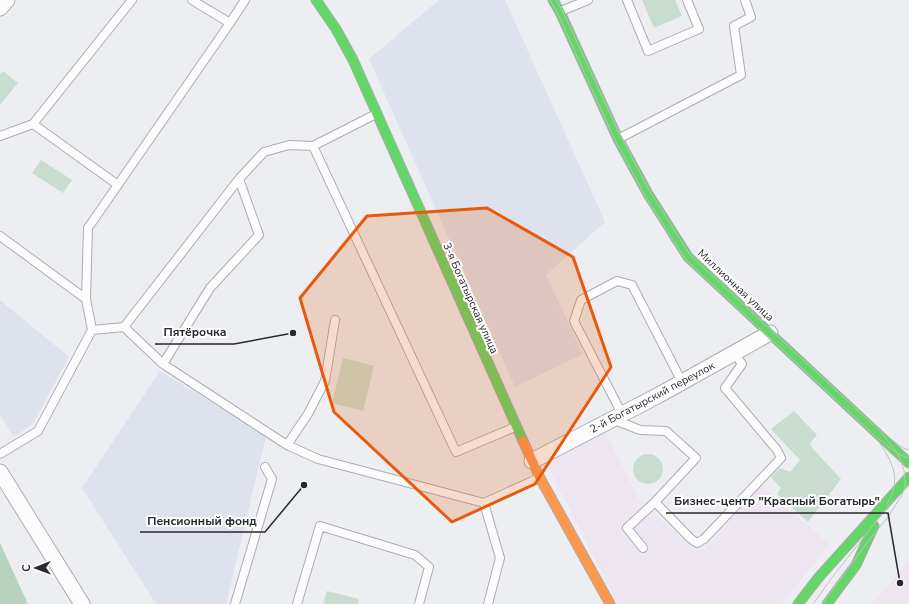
<svg xmlns="http://www.w3.org/2000/svg" width="909" height="604" font-family="'Nunito Sans',sans-serif">
  <style>
    .commercial { fill: #ede5f0 }
    .built { fill: #dde2ed }
    .green { fill: #c8ddcf }
    .forest { fill: #b7d3c0 }
    .lines { fill: none; stroke-linecap: round; stroke-linejoin: round }
    .lane-casing { stroke: #acadb1; stroke-width: 10 }
    .street-casing { stroke: #acadb1; stroke-width: 17 }
    .fast-casing { stroke: #acadb1; stroke-width: 11 }
    .slow-casing { stroke: #acadb1; stroke-width: 11 }
    .lane { stroke: #fcfcfd; stroke-width: 8 }
    .street { stroke: #fcfcfd; stroke-width: 15 }
    .fast { stroke: #63d668; stroke-width: 9 }
    .slow { stroke: #ff974d; stroke-width: 9 }
    .tram { stroke: #c0c0c1; stroke-width: 1 }
    .marked { fill: #e8590c; fill-opacity: 0.2; stroke: #e8590c; stroke-width: 3; stroke-linejoin: round }
    .labels { text-anchor: middle; stroke-width: 4; stroke-linejoin: round; paint-order: stroke }
    .street-label { font-size: 11px; fill: #28292d; stroke: #fff }
    .leader { fill: none; stroke: #28292d; stroke-width: 1.5 }
    .callout-dot { fill: #28292d; stroke: #fff; stroke-width: 1.5 }
    .callout-label { font-size: 12px; text-anchor: middle; font-weight: bold; fill: #28292d; stroke: #fff; stroke-width: 4; stroke-linejoin: round; paint-order: stroke }
  </style>
  <rect width="100%" height="100%" fill="#eceef2"/>
  <!-- commercial -->
  <path class="commercial" d="M603,428L640,501L686,544L698,551L706,548L761,484L829,544L781,604H618L545,461Z
    M909,561V604H873Z"/>
  <!-- built -->
  <path class="built" d="M439,0H505L605,222L546,275L583,354L515,387L369,59Z
    M0,300L69,357L35,420L32,424L14,437L0,415Z
    M160,371L266,436L226,604H156L82,488Z"/>
  <!-- green -->
  <path class="green" d="M642,0H675L682,16L654,28Z
    M3,71L18,83L0,105V75Z
    M41,160L72,180L63,193L32,173Z
    M343,358L374,366L363,411L332,403Z
    M794,411L817,435L810,443L813,449L841,479L808,522L777,494L781,488L771,477L780,468L790,472L800,460L771,429Z
    M633 469a15 15 0 1 1 30 0a15 15 0 1 1-30 0Z
    M327,591L359,599L358,604H323Z"/>
  <!-- forest -->
  <path class="forest" d="M0,543L28,604H0Z"/>
  <g class="lines">
    <!-- lane casing -->
    <g class="lane-casing">
      <path id="lane" d="M192,0L230,23L245,0
        M627,0L648,51L699,29L687,0
        M561,11L588,0
        M376,114L313,146L456,452L515,427
        M33,124L118,185
        M0,136L33,124L132,0
        M618,139L741,75L734,26L751,17L745,0
        M0,236L86,299L92,330L124,327L239,179L264,152L289,145L313,146
        M86,299L88,228L230,23
        M124,327L163,364L287,445L318,459L484,503L539,478
        M163,364L210,288L259,235L239,179
        M622,414L574,321L581,300L617,281L632,285L682,382
        M612,419L640,430L666,431L696,458L655,502L691,539L697,543L704,539L781,458L777,450L725,388L742,364L734,353
        M287,445L308,414L325,381L335,320
        M0,454L38,431L92,330
        M484,503L500,558L488,604
        M643,548L627,528L655,502
        M235,604L272,479L265,467
        M297,604L320,526L415,555L429,567L419,604"/>
    </g>
    <!-- street casing -->
    <g class="street-casing">
      <path id="street" d="M0,8L7,0
        M532,461L659,395L770,333
        M0,472L82,604"/>
    </g>
    <!-- fast casing -->
    <g class="fast-casing">
      <path id="fast" d="M316,0L336,29L353,60L523,441
        M553,0L560,12L618,139L648,194L688,257L909,463
        M798,604L819,577L909,477
        M827,604L856,565L874,526"/>
    </g>
    <!-- slow casing -->
    <g class="slow-casing">
      <path id="slow" d="M523,441L540,478L610,604"/>
    </g>
    <!-- lane -->
    <use href="#lane" class="lane"/>
    <!-- street -->
    <use href="#street" class="street"/>
    <!-- fast -->
    <use href="#fast" class="fast"/>
    <!-- slow -->
    <use href="#slow" class="slow"/>
    <!-- tram -->
    <path class="tram" d="M550,0L557,12L614,138L645,196L685,259L876,437L898,454L909,458
      M556,0L563,12L620,135L651,193L690,255L881,432L898,454L904,470L905,481V487L902,495L886,520
      M891,439L903,448L909,450
      M879,442C893,463 902,480 887,504
      M813,604L834,575L893,500
      M822,604L870,539L888,517"/>
  </g>
  <!-- marked area -->
  <path class="marked" d="M487,208L573,257L611,367L535,484L452,522L334,412L300,298L367,216Z"/>
  <g class="labels">
    <!-- street labels -->
    <g class="street-label">
      <text transform="translate(736 285) rotate(43)" y="4">Миллионная улица</text>
      <text transform="translate(471 298) rotate(66)" y="4">3-я Богатырская улица</text>
      <text transform="translate(652 397) rotate(-28)" y="4">2-й Богатырский переулок</text>
    </g>
  </g>
  <!-- callouts -->
  <path class="leader" d="M293 333L234 344H155M900 583L888 513H666M304 485L265 532H140"/>
  <g class="callout-dot">
    <circle cx="293" cy="333" r="4"/>
    <circle cx="900" cy="583" r="4"/>
    <circle cx="304" cy="485" r="4"/>
  </g>
  <g class="callout-label">
    <text x="195" y="336">Пятёрочка</text>
    <text x="777" y="505">Бизнес-центр "Красный Богатырь"</text>
    <text x="202" y="525">Пенсионный фонд</text>
  </g>
  <!-- north arrow -->
  <g transform="translate(36 568) rotate(269)" stroke="#ffffff" stroke-width="3" paint-order="stroke">
  <path d="M0-3L7 15L0 10L-7 15Z" fill="#28292d"/>
  <text y="-6" font-size="11" font-weight="bold" text-anchor="middle" fill="#28292d">С</text>
  </g>
</svg>
